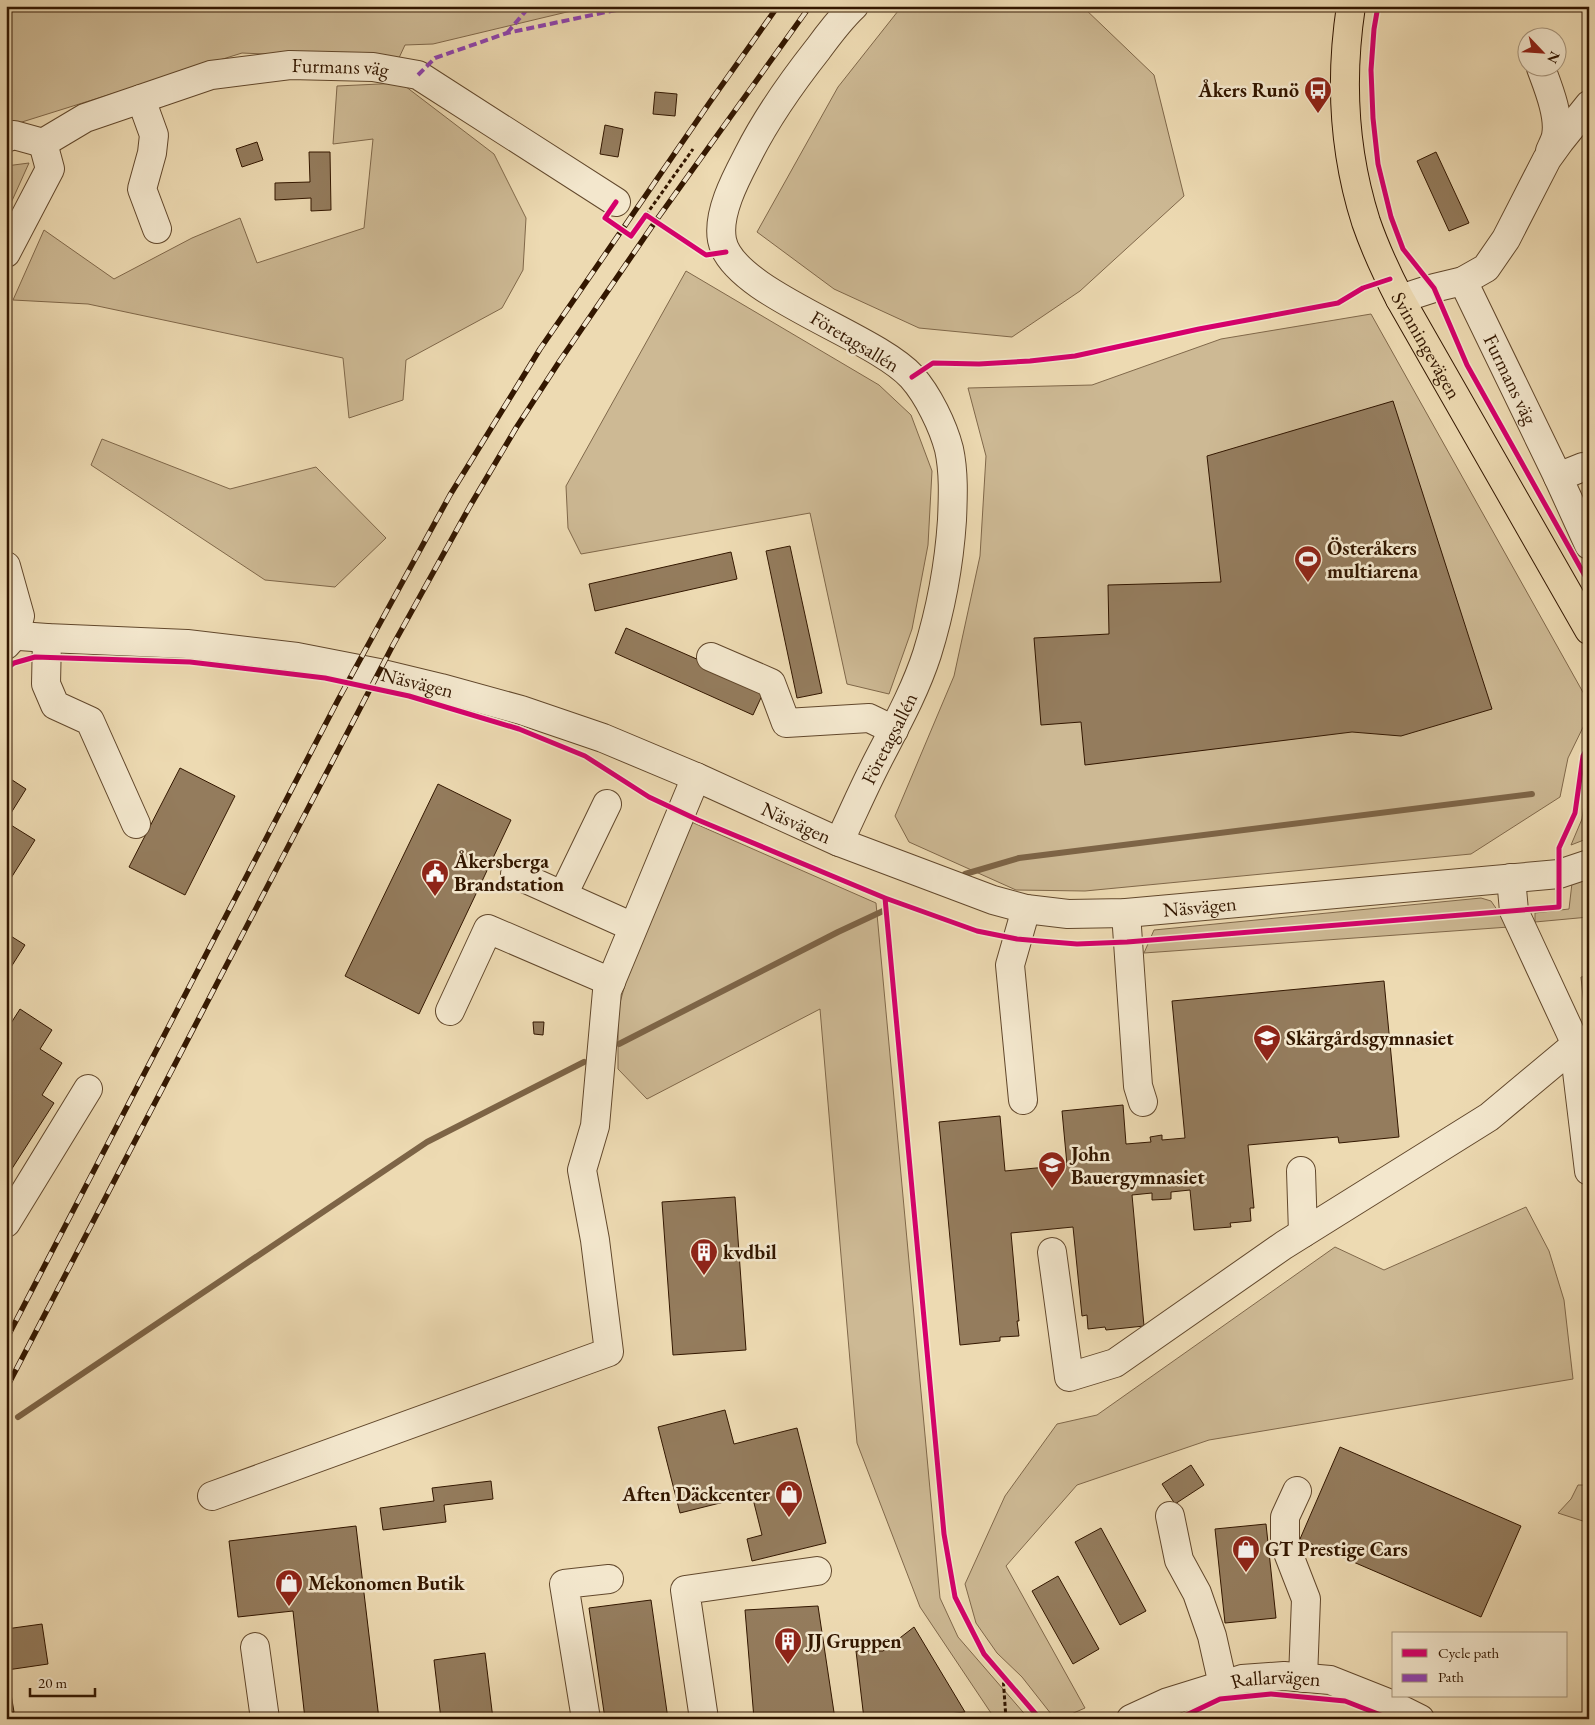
<svg xmlns="http://www.w3.org/2000/svg" width="1595" height="1725" font-family="'EB Garamond',serif">
  <style>
    .green { fill: #cdb994; stroke: #80684a }
    .lines { fill: none; stroke-linecap: round; stroke-linejoin: round }
    .stream { stroke: #7d6446; stroke-width: 6 }
    .building { fill: #947c5d; stroke: #331700 }
    .minor-casing { stroke: #62482c; stroke-width: 30 }
    .major-casing { stroke: #331700; stroke-width: 30 }
    .path { stroke: #331700; stroke-width: 3; stroke-dasharray: 4 2.5; stroke-linecap: butt }
    .minor { stroke: #f3e7cd; stroke-width: 28 }
    .major { stroke: #eddab2; stroke-width: 28 }
    .rail-casing { stroke: #331700; stroke-width: 5.5 }
    .rail { stroke: #f3e7cd; stroke-width: 4; stroke-dasharray: 11; stroke-linecap: butt }
    .quiet { stroke: #8e44ad; stroke-width: 4; stroke-dasharray: 8 4; stroke-linecap: butt }
    .cycleway-casing { stroke: #f3e7cd; stroke-width: 8 }
    .cycleway { stroke: #d6006c; stroke-width: 5 }
    .labels { text-anchor: middle; stroke-width: 5; stroke-linejoin: round; paint-order: stroke }
    .street-label { font-size: 20px; fill: #331700; stroke: #f3e7cd }
    .poi-label { font-size: 20px; font-weight: bold; fill: #331700; stroke: #f3e7cd; text-anchor: start }
  </style>
  <rect width="100%" height="100%" fill="#eddab2"/>
  <filter id="stains"><feTurbulence type="fractalNoise" baseFrequency=".004" numOctaves="4"/><feColorMatrix values="0 0 0 0 .2 0 0 0 0 .09 0 0 0 0 .02 0 0 0 .5 -.17"/></filter>
  <radialGradient id="worn" r=".72"><stop offset=".6" stop-color="#630" stop-opacity="0"/><stop offset="1" stop-color="#630" stop-opacity=".3"/></radialGradient>
  <!-- green -->
  <path class="green" d="M6,6H592L433,44L405,45L398,60L242,53L6,127Z
    M902,6H1082L1154,75L1184,196L1080,291L1012,337L919,328L834,289L757,232L838,87Z
    M401,83L494,154L526,218L523,270L502,308L406,360L403,400L349,418L343,358L88,304L13,300L44,230L114,279L192,238L240,218L257,263L364,228L373,139L333,144L337,86Z
    M29,163L6,214V166Z
    M686,271L879,385L911,415L932,471L928,545L912,629L889,694L847,684L810,513L581,554L568,528L566,486Z
    M1371,314L1589,703V715L1568,758L1560,797L1471,854L1085,891L1016,890L909,842L895,816L954,676L980,556L986,456L968,388L1092,385L1221,339Z
    M102,439L230,489L316,467L386,538L335,587L265,580L91,465Z
    M1589,768V838L1571,845L1582,819Z
    M689,821L876,903L940,1598L958,1637L1029,1719H995L920,1607L857,1443L820,1009L647,1099L618,1069V1010L642,923Z
    M1589,880V917L1535,922V913L1569,909L1572,883Z
    M1481,898L1491,901L1509,927L1144,953L1154,930Z
    M1589,976V1056L1581,977Z
    M1526,1207L1549,1251L1564,1300L1573,1379L1209,1440L1077,1485L1006,1566L1085,1708L1060,1719H1055L1022,1677L997,1653L976,1623L965,1584L1005,1496L1057,1424L1097,1415L1335,1247L1384,1270Z
    M1578,1485H1589V1523L1558,1513L1571,1499Z"/>
  <g class="lines">
    <!-- stream -->
    <path class="stream" d="M965,874L1019,858L1532,794
      M619,1044L838,932L883,911
      M18,1417L427,1142L584,1062"/>
  </g>
  <!-- building -->
  <path class="building" d="M655,92L677,94L675,116L653,114Z
    M605,125L623,129L618,157L600,154Z
    M257,142L263,160L242,167L236,149Z
    M309,152H330L331,210L311,211V198L275,200V183L310,182Z
    M1436,152L1469,223L1449,231L1417,161Z
    M1393,401L1492,709L1401,736L1352,732L1085,765L1081,722L1041,725L1034,638L1109,634L1108,585L1221,582L1207,456Z
    M790,546L822,693L797,698L766,551Z
    M731,552L737,579L595,611L589,584Z
    M626,628L765,689L753,715L615,653Z
    M180,768L235,796L185,895L129,867Z
    M6,776L26,789L6,821Z
    M438,784L511,820L419,1014L345,976Z
    M6,822L35,840L6,886Z
    M6,933L25,945L6,975Z
    M1384,981L1399,1137L1339,1143L1338,1137L1248,1145L1254,1208H1250L1251,1221L1230,1223L1231,1227L1194,1230L1190,1190L1171,1192V1199L1152,1200V1193L1132,1195L1144,1326L1106,1330L1105,1327L1088,1329L1087,1315L1082,1316L1073,1227L1011,1233L1019,1321H1017L1019,1336L1000,1337V1341L960,1345L939,1122L1000,1116L1005,1171L1067,1165L1062,1111L1123,1105L1126,1144L1151,1142L1150,1137L1162,1135V1140L1185,1138L1172,1001Z
    M20,1009L52,1030L40,1049L62,1063L42,1095L54,1103L6,1178V1031Z
    M533,1022H544L543,1035L534,1034Z
    M735,1197L746,1350L673,1355L662,1202Z
    M725,1410L734,1444L797,1428L826,1543L752,1561L747,1539L762,1535L752,1495L680,1513L658,1427Z
    M1340,1447L1521,1526L1481,1617L1300,1539Z
    M1191,1465L1204,1485L1175,1504L1162,1484Z
    M491,1481L493,1499L444,1505L446,1522L383,1530L380,1508L434,1501L432,1488Z
    M1266,1524L1276,1618L1225,1623L1215,1529Z
    M356,1526L379,1719H305L293,1611L238,1617L229,1541Z
    M1101,1528L1146,1611L1120,1625L1075,1542Z
    M1058,1576L1099,1649L1073,1664L1032,1591Z
    M651,1600L668,1719H605L589,1608Z
    M818,1606L835,1719H754L745,1610Z
    M42,1624L48,1664L7,1670L14,1712L6,1713V1629Z
    M914,1627L965,1712L910,1719H864L856,1651H883Z
    M485,1653L493,1719H441L434,1660Z"/>
  <g class="lines">
    <!-- minor casing -->
    <g class="minor-casing">
      <g id="minor">
        <path d="M1541,68C1548,87 1560,116 1556,136C1555,141 1552,146 1550,151"/>
        <path d="M141,99L154,135L152,153L142,189L157,229"/>
        <path d="M6,138L14,135L43,143"/>
        <path id="s1" d="M43,143L85,118L211,75L290,65L373,67L418,75L616,202"/>
        <path d="M6,253L50,169L43,143"/>
        <path id="s2" d="M1463,281L1558,477L1589,545"/>
        <path d="M1400,299L1434,288L1463,281L1486,268L1506,239L1547,159L1560,141L1589,105"/>
        <path d="M1558,477L1583,467H1589"/>
        <path d="M6,566L20,616L15,635L6,645"/>
        <path id="s3" d="M6,635L47,638L187,644L297,657L379,673L441,688L521,710L603,738L696,777L839,842L993,900L1026,909L1068,914L1126,913L1559,874L1589,864"/>
        <path d="M47,638L46,684L55,705L90,721L136,824"/>
        <path d="M711,657L771,683L786,723L869,718L894,730"/>
        <path id="s4" d="M839,842C852,815 864,787 878,760C896,725 915,691 927,654C941,609 949,566 952,520C953,497 954,472 949,449C943,426 928,395 912,377C874,335 732,293 722,240C717,213 736,178 748,155C767,117 792,82 818,49C829,34 840,19 854,6"/>
        <path d="M515,874L633,927"/>
        <path d="M1511,878L1514,911L1573,1038L1589,1171"/>
        <path d="M563,895L607,804"/>
        <path d="M1126,913L1138,1086L1143,1102"/>
        <path d="M450,1011L488,929L611,982"/>
        <path d="M1023,1100L1010,965L1026,909"/>
        <path d="M1301,1171L1303,1233"/>
        <path d="M6,1223L88,1089"/>
        <path d="M1052,1252L1069,1377L1115,1363L1284,1245L1489,1117L1574,1046"/>
        <path d="M1297,1491L1285,1517V1545L1306,1599L1303,1678"/>
        <path d="M212,1496L609,1352L595,1240L582,1170L595,1126L607,991L696,777"/>
        <path d="M1170,1516L1179,1560L1197,1593L1212,1636L1223,1685"/>
        <path d="M255,1647L265,1719"/>
        <path d="M586,1719L564,1584L609,1579"/>
        <path d="M704,1719L685,1590L817,1571"/>
        <path id="s5" d="M1131,1719L1168,1702L1242,1679L1284,1676L1330,1680L1388,1703L1420,1719"/>
      </g>
    </g>
    <!-- major casing -->
    <g class="major-casing">
      <g id="major">
        <path id="s6" d="M1351,6C1340,78 1344,153 1366,222C1375,248 1387,274 1400,299L1589,630"/>
      </g>
    </g>
    <!-- path -->
    <path class="path" d="M646,215L693,149
      M1003,1676L1006,1719"/>
    <!-- minor -->
    <use href="#minor" class="minor"/>
    <!-- major -->
    <use href="#major" class="major"/>
    <!-- rail casing -->
    <g class="rail-casing">
      <path id="rail" d="M6,1340L338,700L450,495L540,349L710,102L778,6
        M6,1389L393,645L470,506L516,428L559,362L655,222L810,6"/>
    </g>
    <!-- rail -->
    <use href="#rail" class="rail"/>
    <!-- quiet -->
    <path class="quiet" d="M507,33L530,6
      M418,75L435,58L507,33L635,6"/>
    <!-- cycleway casing -->
    <g class="cycleway-casing">
      <path id="cycleway" d="M1378,6L1374,29L1371,70L1373,118L1378,164L1391,217L1403,249L1434,288L1467,365L1589,583
        M616,202L605,218L631,236L646,215L706,255L726,252
        M912,377L933,363L979,364L1030,361L1075,356L1199,329L1338,303L1363,288L1390,279
        M6,669L14,663L35,657L190,662L325,678L409,696L519,729L585,756L649,797L698,820L885,898L977,931L1017,939L1040,941L1077,944L1127,942L1559,907V848L1575,813L1583,756L1589,745
        M885,898L944,1534L955,1597L984,1654L1040,1719
        M1178,1719L1220,1699L1271,1694L1345,1701L1391,1719"/>
    </g>
    <!-- cycleway -->
    <use href="#cycleway" class="cycleway"/>
  </g>
  <!-- icons -->
  <defs>
    <g id="bus-pin" transform="scale(1.4375)"><path d="M0 17L-7.5 6A9.5 9.5 0 1 1 7.5 6Z" fill="#8f2418" stroke="#f3e7cd"/><path d="M-5-6H5V4H4V6H2V4H-2V6H-4V4H-5ZM-3.5-4V0h7V-4ZM-3.5 1.2v1.5H-2V1.2ZM2 1.2v1.5H3.5V1.2Z" fill="#fff"/></g>
    <g id="stadium-pin" transform="scale(1.4375)"><path d="M0 17L-7.5 6A9.5 9.5 0 1 1 7.5 6Z" fill="#8f2418" stroke="#f3e7cd"/><path d="M0-5a6.5 5 0 1 0 0 10a6.5 5 0 1 0 0-10ZM-3.5-1.8h7v3.6h-7Z" fill="#fff"/></g>
    <g id="civic-pin" transform="scale(1.4375)"><path d="M0 17L-7.5 6A9.5 9.5 0 1 1 7.5 6Z" fill="#8f2418" stroke="#f3e7cd"/><path d="M-.6-6.5H3V-4.5H.6V-3L4-1V1h2V6H-6V1h2V-1L-.6-3ZM-1.2 2.5V6h2.4V2.5Z" fill="#fff"/></g>
    <g id="school-pin" transform="scale(1.4375)"><path d="M0 17L-7.5 6A9.5 9.5 0 1 1 7.5 6Z" fill="#8f2418" stroke="#f3e7cd"/><path d="M0-5L7-2L0 1L-7-2ZM-4 1L0 2.5L4 1V4Q0 6-4 4Z" fill="#fff"/></g>
    <g id="building-pin" transform="scale(1.4375)"><path d="M0 17L-7.5 6A9.5 9.5 0 1 1 7.5 6Z" fill="#8f2418" stroke="#f3e7cd"/><path d="M-4-6H4V6H1V3H-1V6H-4ZM-2.5-4.3h1.7v1.8h-1.7ZM.8-4.3h1.7v1.8H.8ZM-2.5-1h1.7V.8h-1.7ZM.8-1h1.7V.8H.8Z" fill="#fff"/></g>
    <g id="shop-pin" transform="scale(1.4375)"><path d="M0 17L-7.5 6A9.5 9.5 0 1 1 7.5 6Z" fill="#8f2418" stroke="#f3e7cd"/><path d="M-5-2.5h2.3a2.7 3.5 0 0 1 5.4 0H5L5.5 6h-11ZM-1.5-2.5h3a1.5 2.3 0 0 0-3 0Z" fill="#fff"/></g>
  </defs>
  <g fill-rule="evenodd">
    <use href="#bus-pin" x="1318" y="90"/>
    <use href="#stadium-pin" x="1308" y="559"/>
    <use href="#civic-pin" x="435" y="873"/>
    <use href="#school-pin" x="1267" y="1038"/>
    <use href="#school-pin" x="1052" y="1165"/>
    <use href="#building-pin" x="704" y="1252"/>
    <use href="#shop-pin" x="789" y="1494"/>
    <use href="#shop-pin" x="1246" y="1549"/>
    <use href="#shop-pin" x="289" y="1583"/>
    <use href="#building-pin" x="788" y="1641"/>
  </g>
  <g class="labels">
    <!-- street labels -->
    <g class="street-label">
      <text dy="7" stroke="none"><textPath href="#s1" startOffset="312">Furmans väg</textPath></text>
      <text transform="translate(855 341) rotate(31)" y="7">Företagsallén</text>
      <text dy="7" stroke="none"><textPath href="#s6" startOffset="356">Svinningevägen</textPath></text>
      <text dy="7" stroke="none"><textPath href="#s2" startOffset="109">Furmans väg</textPath></text>
      <text dy="7" stroke="none"><textPath href="#s3" startOffset="415">Näsvägen</textPath></text>
      <text dy="7" stroke="none"><textPath href="#s4" startOffset="115">Företagsallén</textPath></text>
      <text dy="7" stroke="none"><textPath href="#s3" startOffset="820">Näsvägen</textPath></text>
      <text dy="7" stroke="none"><textPath href="#s3" startOffset="1240">Näsvägen</textPath></text>
      <text dy="7" stroke="none"><textPath href="#s5" startOffset="152">Rallarvägen</textPath></text>
    </g>
    <!-- poi labels -->
    <g class="poi-label">
      <text x="1299" y="97" text-anchor="end">Åkers Runö</text>
      <text x="1327" y="555">Österåkers<tspan x="1327" dy="23">multiarena</tspan></text>
      <text x="454" y="868">Åkersberga<tspan x="454" dy="23">Brandstation</tspan></text>
      <text x="1286" y="1045">Skärgårdsgymnasiet</text>
      <text x="1071" y="1161">John<tspan x="1071" dy="23">Bauergymnasiet</tspan></text>
      <text x="723" y="1259">kvdbil</text>
      <text x="770" y="1501" text-anchor="end">Aften Däckcenter</text>
      <text x="1265" y="1556">GT Prestige Cars</text>
      <text x="308" y="1590">Mekonomen Butik</text>
      <text x="807" y="1648">JJ Gruppen</text>
    </g>
  </g>
  <!-- margin -->
  <rect width="1595" height="1725" fill="none" stroke="#eddab2" stroke-width="25"/>
  <rect x="8" y="8" width="1580" height="1710" fill="none" stroke="#331700" stroke-width="2.5"/>
  <rect x="12" y="12" width="1570" height="1700" fill="none" stroke="#331700"/>
  <!-- legend -->
  <rect x="1392" y="1632" width="175" height="65" fill="#f3e7cd" stroke="#a6947b"/>
  <rect x="1402" y="1649" width="25" height="8" fill="#d6006c" stroke="#a6947b"/>
  <text x="1438" y="1658" font-size="15" fill="#331700">Cycle path</text>
  <rect x="1402" y="1674" width="25" height="8" fill="#8e44ad" stroke="#a6947b"/>
  <text x="1438" y="1682" font-size="15" fill="#331700">Path</text>
  <!-- north arrow -->
  <g transform="translate(1542 52) rotate(115)"><circle r="24" fill="#f3e7cd" stroke="#a6947b"/>
  <path d="M0-4L9 19L0 12L-9 19Z" fill="#8f2418"/>
  <text y="-8" font-size="14" font-weight="bold" text-anchor="middle" fill="#331700">N</text>
  </g>
  <!-- scale -->
  <path d="M30 1688v8h65v-8" fill="none" stroke="#331700" stroke-width="2.5"/>
  <text x="38" y="1688" font-size="15" fill="#331700" stroke="#f3e7cd" stroke-width="4" paint-order="stroke">20 m</text>
  <rect width="100%" height="100%" filter="url(#stains)"/>
  <rect width="100%" height="100%" fill="url(#worn)"/>
</svg>
